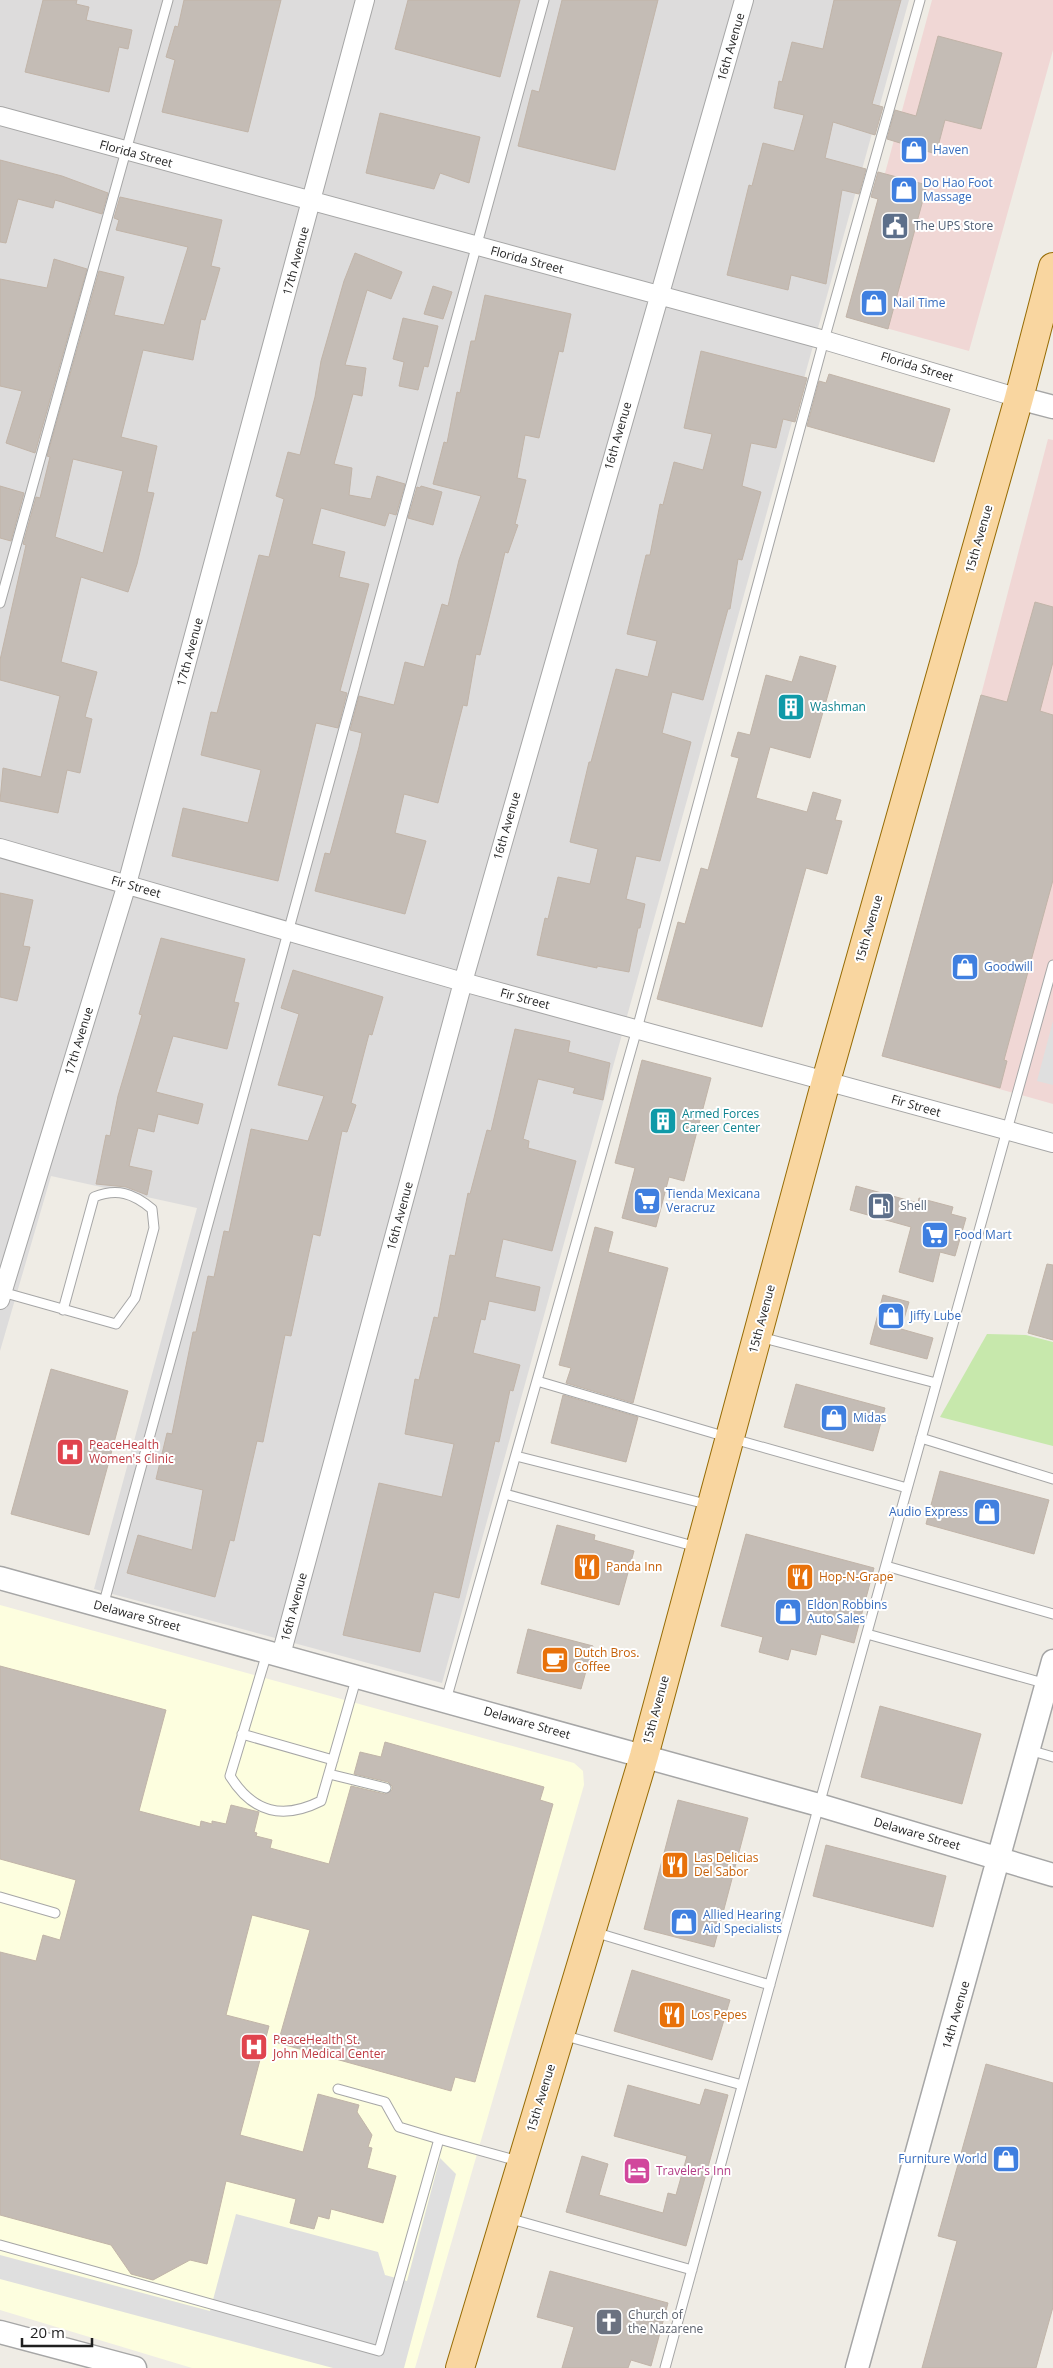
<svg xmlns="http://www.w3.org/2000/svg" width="1053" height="2368" font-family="'Open Sans',sans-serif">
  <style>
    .residential { fill: #dddcdc }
    .commercial { fill: #f0d7d5 }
    .education { fill: #fdfedf }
    .grass { fill: #c7e8ac }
    .parking { fill: #dfdfdf }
    .building { fill: #c4bcb5; stroke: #c1b4a8; fill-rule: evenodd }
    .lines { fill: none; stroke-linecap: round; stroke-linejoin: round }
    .service-casing { stroke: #a6a6a6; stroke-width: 11 }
    .minor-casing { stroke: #a6a6a6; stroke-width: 20 }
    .tertiary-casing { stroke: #a6a6a6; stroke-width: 25 }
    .primary-casing { stroke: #966b04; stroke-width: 30 }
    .service { stroke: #fff; stroke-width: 9 }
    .minor { stroke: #fff; stroke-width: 18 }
    .tertiary { stroke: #fff; stroke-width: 22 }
    .primary { stroke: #f9d6a0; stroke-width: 28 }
    .labels { text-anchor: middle; stroke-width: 4; stroke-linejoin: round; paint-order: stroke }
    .street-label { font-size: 12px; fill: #1f1f1f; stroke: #fff }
    .shop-label { font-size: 12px; fill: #366cbe; stroke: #fff; text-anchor: start }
    .service-label { font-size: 12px; fill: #4e5e75; stroke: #fff; text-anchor: start }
    .culture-label { font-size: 12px; fill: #0d838f; stroke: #fff; text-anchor: start }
    .health-label { font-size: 12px; fill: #be3a42; stroke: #fff; text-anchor: start }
    .food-label { font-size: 12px; fill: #c56008; stroke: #fff; text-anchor: start }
    .hotel-label { font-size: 12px; fill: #b23c85; stroke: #fff; text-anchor: start }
    .worship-label { font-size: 12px; fill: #5b616d; stroke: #fff; text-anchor: start }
  </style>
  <rect width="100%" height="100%" fill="#efece5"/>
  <!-- residential -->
  <path class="residential" d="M0,0H909L442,1683L94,1589L197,1208L51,1176L0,1351Z"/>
  <!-- commercial -->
  <path class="commercial" d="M932,0H1053V50L969,351L846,317Z
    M1048,439L1053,440V1104L882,1056L981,695Z"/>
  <!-- education -->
  <path class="education" d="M0,1605L574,1763L583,1771L584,1785L415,2368H192L0,2310Z"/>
  <!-- grass -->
  <path class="grass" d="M987,1334L1026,1335L1053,1342V1446L940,1417Z"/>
  <!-- parking -->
  <path class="parking" d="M1053,1021V1085L1037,1081Z
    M440,2158L456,2174L404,2368H333L0,2279V2255L210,2311L236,2214L378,2252L385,2275L407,2281Z"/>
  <!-- building -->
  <path class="building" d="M43,0H77L76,4L89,7L86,20L132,30L128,49L119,47L109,92L25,72Z
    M184,0H281L248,132L162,112L175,60L166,57L175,26L178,27Z
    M408,0H520L500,77L395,49Z
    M562,0H658L615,170L518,146L532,90L539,92Z
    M834,0H901L872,104L883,107L875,135L833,122L825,158L866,169L859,194L842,190L826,284L791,275L788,290L727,275L749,185L752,186L763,143L794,151L804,115L774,108L779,81L782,82L792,42L823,49Z
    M938,36L1002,53L981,129L945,120L936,154L887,139L895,110L916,116Z
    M380,113L480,137L469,183L440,173L434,189L366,173Z
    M0,160L62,176L108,193L102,214L55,200L53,208L18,199L6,243L0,242Z
    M878,172L927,185L888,329L846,317L878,199L871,197Z
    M120,197L222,220L211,266L220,268L205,320L201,319L193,360L143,350L121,437L157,446L147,492L154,493L137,564L128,592L81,577L61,662L97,672L85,717L92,719L80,773L67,770L58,813L0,801L3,768L41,777L60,696L0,680V660L26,545L23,544L36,497L40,498L50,457L47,456L99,271L124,277L114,315L164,325L188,247L116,230L119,220L114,218ZM73,459L123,471L103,553L55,537Z
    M355,253L402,272L391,299L367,290L345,365L366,368L362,396L353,394L334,464L352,468L349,495L371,499L377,476L405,484L396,515L389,513L385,526L321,508L312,544L345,552L339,577L369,584L340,691L347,693L338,728L316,723L278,881L172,856L183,808L248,823L261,770L201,755L211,712L217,713L259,555L269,557L284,499L276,496L288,452L300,455L315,397L321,361L344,281Z
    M54,259L87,269L35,453L6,443L22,391L0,386V279L47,288Z
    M433,286L452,292L443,319L424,314Z
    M485,295L571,314L563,352L559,351L539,438L525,435L517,478L526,480L515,524L518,525L508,553L505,552L480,655L476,654L467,706L463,705L438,803L404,794L395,833L426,841L405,914L315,891L325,853L330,854L359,747L362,733L350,730L359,696L394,705L405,662L424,667L442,604L448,606L459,560L481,496L433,484L444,442L447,443L457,392L460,393L471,341H475Z
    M403,318L438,326L428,367L424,366L418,390L399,386L404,362L393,359Z
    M701,351L807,378L795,422L783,419L776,448L751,443L742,486L761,492L742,560L738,559L730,609H728L703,700L672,692L662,733L691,742L660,861L636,856L626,899L645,904L640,928H638L629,972L597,966V968L537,955L545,918L548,919L558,877L590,884L598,849L570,842L589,762H591L616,669L648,677L657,641L627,634L646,555H650L660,504L663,505L674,462L703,470L712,434L684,428Z
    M829,374L950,409L934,462L807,426L819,381L826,383Z
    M0,486L24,493L11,541L0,538Z
    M421,486L442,492L433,525L408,518L417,487L420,488Z
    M1035,602L1053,607V662L1040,711L1053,715V880L1004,1060L1007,1061L1000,1088L882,1056L981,695L1007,702Z
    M800,656L836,666L810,758L770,747L756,798L807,812L813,792L841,800L835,820L842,821L827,874L806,868L762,1027L657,999L678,922L685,924L701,868L708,870L739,758L731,756L738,732L750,735L766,675L792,682Z
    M0,893L33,900L23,946L30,947L17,1001L0,997Z
    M161,938L245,959L234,1002L239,1003L227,1049L173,1036L156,1092L203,1104L198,1124L158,1114L154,1132L138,1128L129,1166L152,1171L147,1195L126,1187L96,1184L106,1135L110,1136L118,1096L142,1015L139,1014Z
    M293,970L383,997L372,1035L369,1034L351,1103L356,1105L347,1132L342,1131L320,1236L313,1234L291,1336L285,1335L263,1442L257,1441L234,1541L230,1540L215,1597L127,1573L138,1535L192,1550L203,1490L156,1479L167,1433L172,1434L193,1332H196L208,1276L214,1277L224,1231L229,1232L251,1129L308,1141L324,1096L278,1085L299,1014L281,1008Z
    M515,1029L570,1041L568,1052L610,1063L603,1100L573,1093L575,1088L538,1079L523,1139L529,1141L528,1148L576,1161L552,1251L503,1239L495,1277L540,1287L535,1311L489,1301L485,1320L481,1319L473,1353L520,1365L513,1391L510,1390L499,1442L495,1441L459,1598L434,1592L420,1652L343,1635L379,1483L442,1497L454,1444L405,1434L415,1379L419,1380L434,1317L438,1318L450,1255L455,1256L468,1193L470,1194L487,1130L491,1131Z
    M642,1060L711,1078L684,1181L669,1177L656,1227L622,1218L635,1168L615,1163Z
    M856,1186L918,1203L919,1198L953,1207L951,1214L966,1218L955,1256L940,1252L933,1282L899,1272L911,1227L850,1210Z
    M595,1227L613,1232L608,1252L668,1268L633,1403L566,1383L571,1368L559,1365Z
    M1047,1264L1053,1265V1340L1028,1333Z
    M883,1295L909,1302L901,1329L933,1338L927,1359L870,1344Z
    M51,1369L128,1391L89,1535L11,1514Z
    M796,1384L885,1408L873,1451L784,1427Z
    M563,1395L638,1417L626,1462L551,1443Z
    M940,1471L1049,1500L1034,1554L926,1524Z
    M557,1525L595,1535L594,1540L634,1551L619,1605L541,1584Z
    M746,1534L874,1568L854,1643L821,1634L816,1655L791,1649L788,1660L759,1652L763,1637L721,1626Z
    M528,1629L593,1646L581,1689L517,1673Z
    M0,1666L166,1710L139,1811L200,1827L201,1821L212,1824V1821L226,1824L231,1805L259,1812L254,1832L257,1833L256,1836L272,1840L270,1848L329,1864L351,1786L385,1794L392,1790V1786L388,1782L354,1774L360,1752L381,1757L385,1742L544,1787L540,1800L553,1804L475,2082L455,2077L451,2091L278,2043L310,1930L252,1915L226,2015L269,2026L240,2135L303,2152L318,2094L359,2105L357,2112L372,2135L368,2147L372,2148L367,2168L396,2176L383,2223L331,2209L329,2219L318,2216L314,2229L290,2223L296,2199L226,2181L207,2264L190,2260L153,2280L131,2274L111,2245L0,2215V1952L36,1961L43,1935L60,1940L76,1880L0,1859Z
    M880,1706L981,1734L962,1804L861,1777Z
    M678,1800L748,1818L714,1947L644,1929Z
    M826,1845L946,1876L933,1927L813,1896Z
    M632,1970L730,2000L712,2060L614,2031Z
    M986,2064L1053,2083V2307L1036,2368H922L957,2241L938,2236Z
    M628,2085L700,2105L705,2089L728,2095L686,2246L566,2212L582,2156L608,2164L599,2195L663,2213L668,2193L676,2195L687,2156L614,2136Z
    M550,2271L668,2303L651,2366L631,2360L628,2368H562L574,2327L537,2317Z"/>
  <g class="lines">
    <!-- service casing -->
    <g class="service-casing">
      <path id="service" d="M0,603L168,0
        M2,1292L116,1324L135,1298L154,1228L152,1209C133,1193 117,1188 94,1197L63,1310
        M760,1337L936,1383
        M537,1381L730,1438L907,1488
        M921,1438L1053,1479
        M516,1456L710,1505
        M505,1494L697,1547
        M886,1566L1053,1614
        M103,1606L544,0
        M867,1634L1047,1684
        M267,1653L230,1776C253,1813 283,1820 321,1801L357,1676
        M446,1700L637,1029L824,340L920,0
        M242,1734L333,1760
        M1029,1750L1053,1757
        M329,1774L386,1788
        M0,1897L55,1913
        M594,1932L770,1985
        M562,2035L742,2085
        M338,2089L385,2102L399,2127L439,2139
        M508,2218L692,2270
        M0,2245L379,2351L439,2139L518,2161
        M665,2368L819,1805L1053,965"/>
    </g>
    <!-- minor casing -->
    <g class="minor-casing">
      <path id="minor" d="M0,116L824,340L1019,398
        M0,848L463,982L1053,1143
        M0,1300L127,884L365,0
        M281,1655L463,982L744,0"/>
    </g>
    <!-- tertiary casing -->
    <g class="tertiary-casing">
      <path id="tertiary" d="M1019,398L1053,407
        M0,1578L819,1805L1053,1875
        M0,2332L135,2368
        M857,2368L1053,1661"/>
    </g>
    <!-- primary casing -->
    <g class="primary-casing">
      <path id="primary" d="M460,2368L644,1756L826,1081L1019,398L1053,267"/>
    </g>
    <!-- service -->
    <use href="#service" class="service"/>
    <!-- minor -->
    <use href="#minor" class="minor"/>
    <!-- tertiary -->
    <use href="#tertiary" class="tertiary"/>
    <!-- primary -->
    <use href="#primary" class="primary"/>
  </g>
  <!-- icons -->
  <defs>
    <g id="shop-square" transform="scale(1.4375)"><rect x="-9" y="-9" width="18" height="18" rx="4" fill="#3f7fe0" stroke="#fff"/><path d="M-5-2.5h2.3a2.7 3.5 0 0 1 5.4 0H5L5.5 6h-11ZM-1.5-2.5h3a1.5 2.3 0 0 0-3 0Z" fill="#fff"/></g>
    <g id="civic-square" transform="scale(1.4375)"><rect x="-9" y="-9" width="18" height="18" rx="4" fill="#5c6f8a" stroke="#fff"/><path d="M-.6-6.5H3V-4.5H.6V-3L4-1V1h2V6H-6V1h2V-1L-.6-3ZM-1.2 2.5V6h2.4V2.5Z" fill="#fff"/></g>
    <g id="building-square" transform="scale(1.4375)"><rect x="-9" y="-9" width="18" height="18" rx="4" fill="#0f9aa8" stroke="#fff"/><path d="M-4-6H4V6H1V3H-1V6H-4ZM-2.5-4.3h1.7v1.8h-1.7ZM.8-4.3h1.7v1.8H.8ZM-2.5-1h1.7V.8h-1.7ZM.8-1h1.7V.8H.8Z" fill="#fff"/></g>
    <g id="supermarket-square" transform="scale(1.4375)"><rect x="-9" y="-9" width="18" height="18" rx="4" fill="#3f7fe0" stroke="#fff"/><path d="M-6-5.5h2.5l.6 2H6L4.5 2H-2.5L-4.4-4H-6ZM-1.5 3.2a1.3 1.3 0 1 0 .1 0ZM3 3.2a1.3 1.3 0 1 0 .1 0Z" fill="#fff"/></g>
    <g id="fuel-square" transform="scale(1.4375)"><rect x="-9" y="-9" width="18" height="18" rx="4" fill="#5c6f8a" stroke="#fff"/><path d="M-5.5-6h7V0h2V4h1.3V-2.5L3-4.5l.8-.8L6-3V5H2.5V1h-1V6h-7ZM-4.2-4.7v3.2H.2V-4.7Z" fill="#fff"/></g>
    <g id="hospital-square" transform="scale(1.4375)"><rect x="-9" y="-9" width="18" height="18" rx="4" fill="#e0444e" stroke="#fff"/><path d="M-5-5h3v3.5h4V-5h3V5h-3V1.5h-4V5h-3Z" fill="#fff"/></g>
    <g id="restaurant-square" transform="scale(1.4375)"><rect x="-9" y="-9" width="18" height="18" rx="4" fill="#e8710a" stroke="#fff"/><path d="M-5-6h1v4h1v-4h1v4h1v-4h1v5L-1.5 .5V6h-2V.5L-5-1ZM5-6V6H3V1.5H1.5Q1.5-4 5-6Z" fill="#fff"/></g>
    <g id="cafe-square" transform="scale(1.4375)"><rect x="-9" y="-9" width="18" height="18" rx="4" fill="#e8710a" stroke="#fff"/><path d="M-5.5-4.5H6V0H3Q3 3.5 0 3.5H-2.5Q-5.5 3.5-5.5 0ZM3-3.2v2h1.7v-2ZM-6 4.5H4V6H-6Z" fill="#fff"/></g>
    <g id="hotel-square" transform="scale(1.4375)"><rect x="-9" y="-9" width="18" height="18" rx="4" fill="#d1479c" stroke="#fff"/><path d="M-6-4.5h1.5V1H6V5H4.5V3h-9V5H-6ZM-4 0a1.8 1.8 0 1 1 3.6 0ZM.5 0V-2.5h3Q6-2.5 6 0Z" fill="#fff"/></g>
    <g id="church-square" transform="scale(1.4375)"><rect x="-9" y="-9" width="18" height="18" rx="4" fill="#6b7280" stroke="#fff"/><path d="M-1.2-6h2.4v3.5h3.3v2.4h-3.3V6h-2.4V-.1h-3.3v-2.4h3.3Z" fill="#fff"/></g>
  </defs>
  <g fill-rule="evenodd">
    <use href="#shop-square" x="914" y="150"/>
    <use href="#shop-square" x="904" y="190"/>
    <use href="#civic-square" x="895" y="226"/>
    <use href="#shop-square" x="874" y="303"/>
    <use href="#building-square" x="791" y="707"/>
    <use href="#shop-square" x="965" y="967"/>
    <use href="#building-square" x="663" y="1121"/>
    <use href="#supermarket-square" x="647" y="1201"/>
    <use href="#fuel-square" x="881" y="1206"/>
    <use href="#supermarket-square" x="935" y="1235"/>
    <use href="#shop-square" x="891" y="1316"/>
    <use href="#shop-square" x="834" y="1418"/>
    <use href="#hospital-square" x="70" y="1452"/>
    <use href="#shop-square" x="987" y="1512"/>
    <use href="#restaurant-square" x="587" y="1567"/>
    <use href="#restaurant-square" x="800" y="1577"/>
    <use href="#shop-square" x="788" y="1612"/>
    <use href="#cafe-square" x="555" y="1660"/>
    <use href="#restaurant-square" x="675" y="1865"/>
    <use href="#shop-square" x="684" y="1922"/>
    <use href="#restaurant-square" x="672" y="2015"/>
    <use href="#hospital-square" x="254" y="2047"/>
    <use href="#shop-square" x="1006" y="2159"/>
    <use href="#hotel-square" x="637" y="2171"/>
    <use href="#church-square" x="609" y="2322"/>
  </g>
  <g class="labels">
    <!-- street labels -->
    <g class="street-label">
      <text transform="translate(731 47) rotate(-74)" y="4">16th Avenue</text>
      <text transform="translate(136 154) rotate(15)" y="4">Florida Street</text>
      <text transform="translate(527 260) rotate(15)" y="4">Florida Street</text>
      <text transform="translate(296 261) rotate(-75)" y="4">17th Avenue</text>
      <text transform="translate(917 367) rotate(17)" y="4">Florida Street</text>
      <text transform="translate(618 436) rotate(-74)" y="4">16th Avenue</text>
      <text transform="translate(979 539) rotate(-74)" y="4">15th Avenue</text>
      <text transform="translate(190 652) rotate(-75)" y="4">17th Avenue</text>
      <text transform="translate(507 826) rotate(-74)" y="4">16th Avenue</text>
      <text transform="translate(136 887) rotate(16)" y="4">Fir Street</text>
      <text transform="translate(869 929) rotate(-74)" y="4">15th Avenue</text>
      <text transform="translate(525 999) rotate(15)" y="4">Fir Street</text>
      <text transform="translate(79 1041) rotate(-73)" y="4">17th Avenue</text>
      <text transform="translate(916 1106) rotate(16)" y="4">Fir Street</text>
      <text transform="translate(400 1216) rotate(-75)" y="4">16th Avenue</text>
      <text transform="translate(762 1319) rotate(-75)" y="4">15th Avenue</text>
      <text transform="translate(294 1607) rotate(-75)" y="4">16th Avenue</text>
      <text transform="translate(137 1616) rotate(15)" y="4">Delaware Street</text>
      <text transform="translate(656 1710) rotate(-75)" y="4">15th Avenue</text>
      <text transform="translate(527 1723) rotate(16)" y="4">Delaware Street</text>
      <text transform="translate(917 1834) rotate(16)" y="4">Delaware Street</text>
      <text transform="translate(956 2015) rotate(-74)" y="4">14th Avenue</text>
      <text transform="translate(541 2098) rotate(-73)" y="4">15th Avenue</text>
    </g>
    <!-- shop labels -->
    <g class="shop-label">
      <text x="933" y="154">Haven</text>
      <text x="923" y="187">Do Hao Foot<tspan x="923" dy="14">Massage</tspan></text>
      <text x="893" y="307">Nail Time</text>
      <text x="984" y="971">Goodwill</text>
      <text x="666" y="1198">Tienda Mexicana<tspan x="666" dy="14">Veracruz</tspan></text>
      <text x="954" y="1239">Food Mart</text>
      <text x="910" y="1320">Jiffy Lube</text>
      <text x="853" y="1422">Midas</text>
      <text x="968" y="1516" text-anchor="end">Audio Express</text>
      <text x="807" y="1609">Eldon Robbins<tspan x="807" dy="14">Auto Sales</tspan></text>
      <text x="703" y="1919">Allied Hearing<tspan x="703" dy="14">Aid Specialists</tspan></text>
      <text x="987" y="2163" text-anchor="end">Furniture World</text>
    </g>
    <!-- service labels -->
    <g class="service-label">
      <text x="914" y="230">The UPS Store</text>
      <text x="900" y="1210">Shell</text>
    </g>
    <!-- culture labels -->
    <g class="culture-label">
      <text x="810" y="711">Washman</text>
      <text x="682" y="1118">Armed Forces<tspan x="682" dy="14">Career Center</tspan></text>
    </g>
    <!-- health labels -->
    <g class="health-label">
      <text x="89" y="1449">PeaceHealth<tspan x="89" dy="14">Women's Clinic</tspan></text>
      <text x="273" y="2044">PeaceHealth St.<tspan x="273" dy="14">John Medical Center</tspan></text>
    </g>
    <!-- food labels -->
    <g class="food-label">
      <text x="606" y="1571">Panda Inn</text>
      <text x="819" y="1581">Hop-N-Grape</text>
      <text x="574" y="1657">Dutch Bros.<tspan x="574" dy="14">Coffee</tspan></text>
      <text x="694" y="1862">Las Delicias<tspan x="694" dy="14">Del Sabor</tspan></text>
      <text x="691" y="2019">Los Pepes</text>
    </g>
    <!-- hotel labels -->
    <g class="hotel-label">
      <text x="656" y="2175">Traveler's Inn</text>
    </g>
    <!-- worship labels -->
    <g class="worship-label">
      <text x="628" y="2319">Church of<tspan x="628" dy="14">the Nazarene</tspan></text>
    </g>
  </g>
  <!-- scale -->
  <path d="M22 2338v8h70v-8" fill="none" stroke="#1f1f1f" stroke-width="2.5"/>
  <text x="30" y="2338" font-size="15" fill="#1f1f1f" stroke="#ffffff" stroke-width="4" paint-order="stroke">20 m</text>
</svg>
